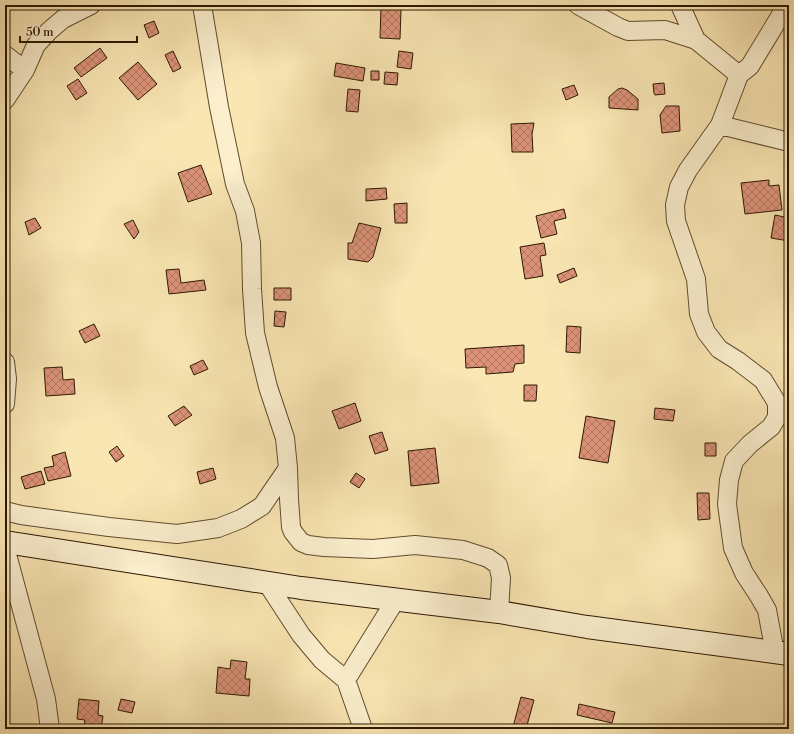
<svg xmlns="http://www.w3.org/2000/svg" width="794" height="734" font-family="'Libre Bodoni',serif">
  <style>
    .building { fill: url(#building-cross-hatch); stroke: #2d1800 }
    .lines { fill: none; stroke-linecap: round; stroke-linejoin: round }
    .street-casing { stroke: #604c2d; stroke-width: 20 }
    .secondary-casing { stroke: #2d1800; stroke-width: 24 }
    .street { stroke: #fbefce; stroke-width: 18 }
    .secondary { stroke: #fbefce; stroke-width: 22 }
  </style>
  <defs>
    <pattern id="building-cross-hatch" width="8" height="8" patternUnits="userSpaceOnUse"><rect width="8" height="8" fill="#dc9379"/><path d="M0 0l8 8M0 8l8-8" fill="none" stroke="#b37761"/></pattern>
  </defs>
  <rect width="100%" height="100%" fill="#f9e6b3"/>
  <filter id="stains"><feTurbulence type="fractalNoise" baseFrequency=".005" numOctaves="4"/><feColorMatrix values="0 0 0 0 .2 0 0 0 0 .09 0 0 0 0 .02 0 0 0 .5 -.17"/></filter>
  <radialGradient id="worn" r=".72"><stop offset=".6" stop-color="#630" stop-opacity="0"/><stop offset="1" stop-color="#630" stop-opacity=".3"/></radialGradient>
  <!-- building -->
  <path class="building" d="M381,8L401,9L400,39L380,38Z
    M154,21L159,33L149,38L144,25Z
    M100,48L107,58L81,77L74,68Z
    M173,51L181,68L173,72L165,55Z
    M399,51L413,53L411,69L397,67Z
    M138,62L157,84L138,100L119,78Z
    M336,63L365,68L363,81L334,76Z
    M371,71H379V80H371Z
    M385,72L398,73L397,85L384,84Z
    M78,79L87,93L76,100L67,86Z
    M664,83L665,94L655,95L654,93L653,84Z
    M574,85L578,95L566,100L562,89Z
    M622,88L627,90L638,99V110L609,108V97L618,89Z
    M348,89L360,90L358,112L346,111Z
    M666,106H679L680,131L662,133L660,115Z
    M534,123L532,134L533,152H512L511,124Z
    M201,165L212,194L188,202L178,173Z
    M769,180V186L779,185L782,210L745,214L741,183Z
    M386,188L387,199L366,201V189Z
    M407,203V223H395L394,204Z
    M564,209L566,218L554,221L557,234L541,238L536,216Z
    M775,215L789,218V241L771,238Z
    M35,218L41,228L29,235L25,222Z
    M133,220L139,232L134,239L124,224Z
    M359,223L381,228L373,257L368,262L348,259V243H352Z
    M544,243L546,255L540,256L543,276L525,279L520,247Z
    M574,268L577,276L560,283L557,275Z
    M179,269L181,283L204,280L206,290L169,294L166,270Z
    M274,288H291V300H274Z
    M275,311L286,312L284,327L274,326Z
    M94,324L100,336L85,343L79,331Z
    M567,326L581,327L580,353L566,352Z
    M524,345V363L515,364L513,372L486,374V367L466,368L465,349Z
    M203,360L208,369L194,375L190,366Z
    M62,367L63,380L74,379L75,394L46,396L44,368Z
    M524,385H537L536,401H524Z
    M355,403L361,421L339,429L332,411Z
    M184,406L192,415L175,426L168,416Z
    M655,408L675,410L673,421L654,419Z
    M586,416L615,421L608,463L579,458Z
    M382,432L388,450L375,454L369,436Z
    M705,443H716V456H705Z
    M117,446L124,456L116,462L109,452Z
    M435,448L439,483L411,486L408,451Z
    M65,452L71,476L48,481L44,468L54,466L52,456Z
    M213,468L216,479L200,484L197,472Z
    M41,471L45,484L25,489L21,477Z
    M356,473L365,479L359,488L350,482Z
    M697,493H709L710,519L698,520Z
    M231,660L247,662L245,679H250L249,696L216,693L218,667L230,669Z
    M521,697L534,700L526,729H522L513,727Z
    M79,699L99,701L98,715L103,716L101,729L84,727L85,720L77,719Z
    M121,699L135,702L132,713L118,710Z
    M579,704L615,712L612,723L577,715Z"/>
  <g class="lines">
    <!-- street casing -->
    <g class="street-casing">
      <path id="street" d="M202,5L219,107L235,184L245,211L251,243L252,289L255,333L268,387L285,438L288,468L289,499L291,527L293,532L301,542L308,545L324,547L373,549L415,545L463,550L488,558L498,565L501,578L499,612
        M578,5L618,27L628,31L665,30L696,40L739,75
        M680,5L696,40
        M5,55L25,70L36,45L49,31L63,19L91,5
        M5,100L25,70
        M720,125L789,142
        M5,362L7,379L5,404
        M5,511L21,515L109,527L177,534L218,528L241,519L262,506L288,468
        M5,547L46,699L50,729
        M267,583L301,635L322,660L346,680L363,729
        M775,653L767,610L759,596L744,573L733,548L727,504L729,480L734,461L750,444L771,427L777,417V403L763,380L738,361L719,349L706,332L699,314L696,279L676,221L675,205L679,187L688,170L720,125L739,75L750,66L787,5
        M346,680L395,601"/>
    </g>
    <!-- secondary casing -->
    <g class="secondary-casing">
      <path id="secondary" d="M5,542L301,588L499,612L587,627L789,654"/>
    </g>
    <!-- street -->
    <use href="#street" class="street"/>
    <!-- secondary -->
    <use href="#secondary" class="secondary"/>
  </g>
  <!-- margin -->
  <rect width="794" height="734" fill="none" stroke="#f9e6b3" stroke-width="20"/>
  <rect x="6" y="6" width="782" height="722" fill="none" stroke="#2d1800" stroke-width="2"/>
  <rect x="10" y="10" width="774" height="714" fill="none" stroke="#2d1800"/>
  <!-- scale -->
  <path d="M20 36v6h117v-6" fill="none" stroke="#2d1800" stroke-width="2"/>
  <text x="26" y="36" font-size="12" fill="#2d1800" stroke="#fbefce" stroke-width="3" paint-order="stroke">50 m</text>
  <rect width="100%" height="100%" filter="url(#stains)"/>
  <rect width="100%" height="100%" fill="url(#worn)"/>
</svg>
